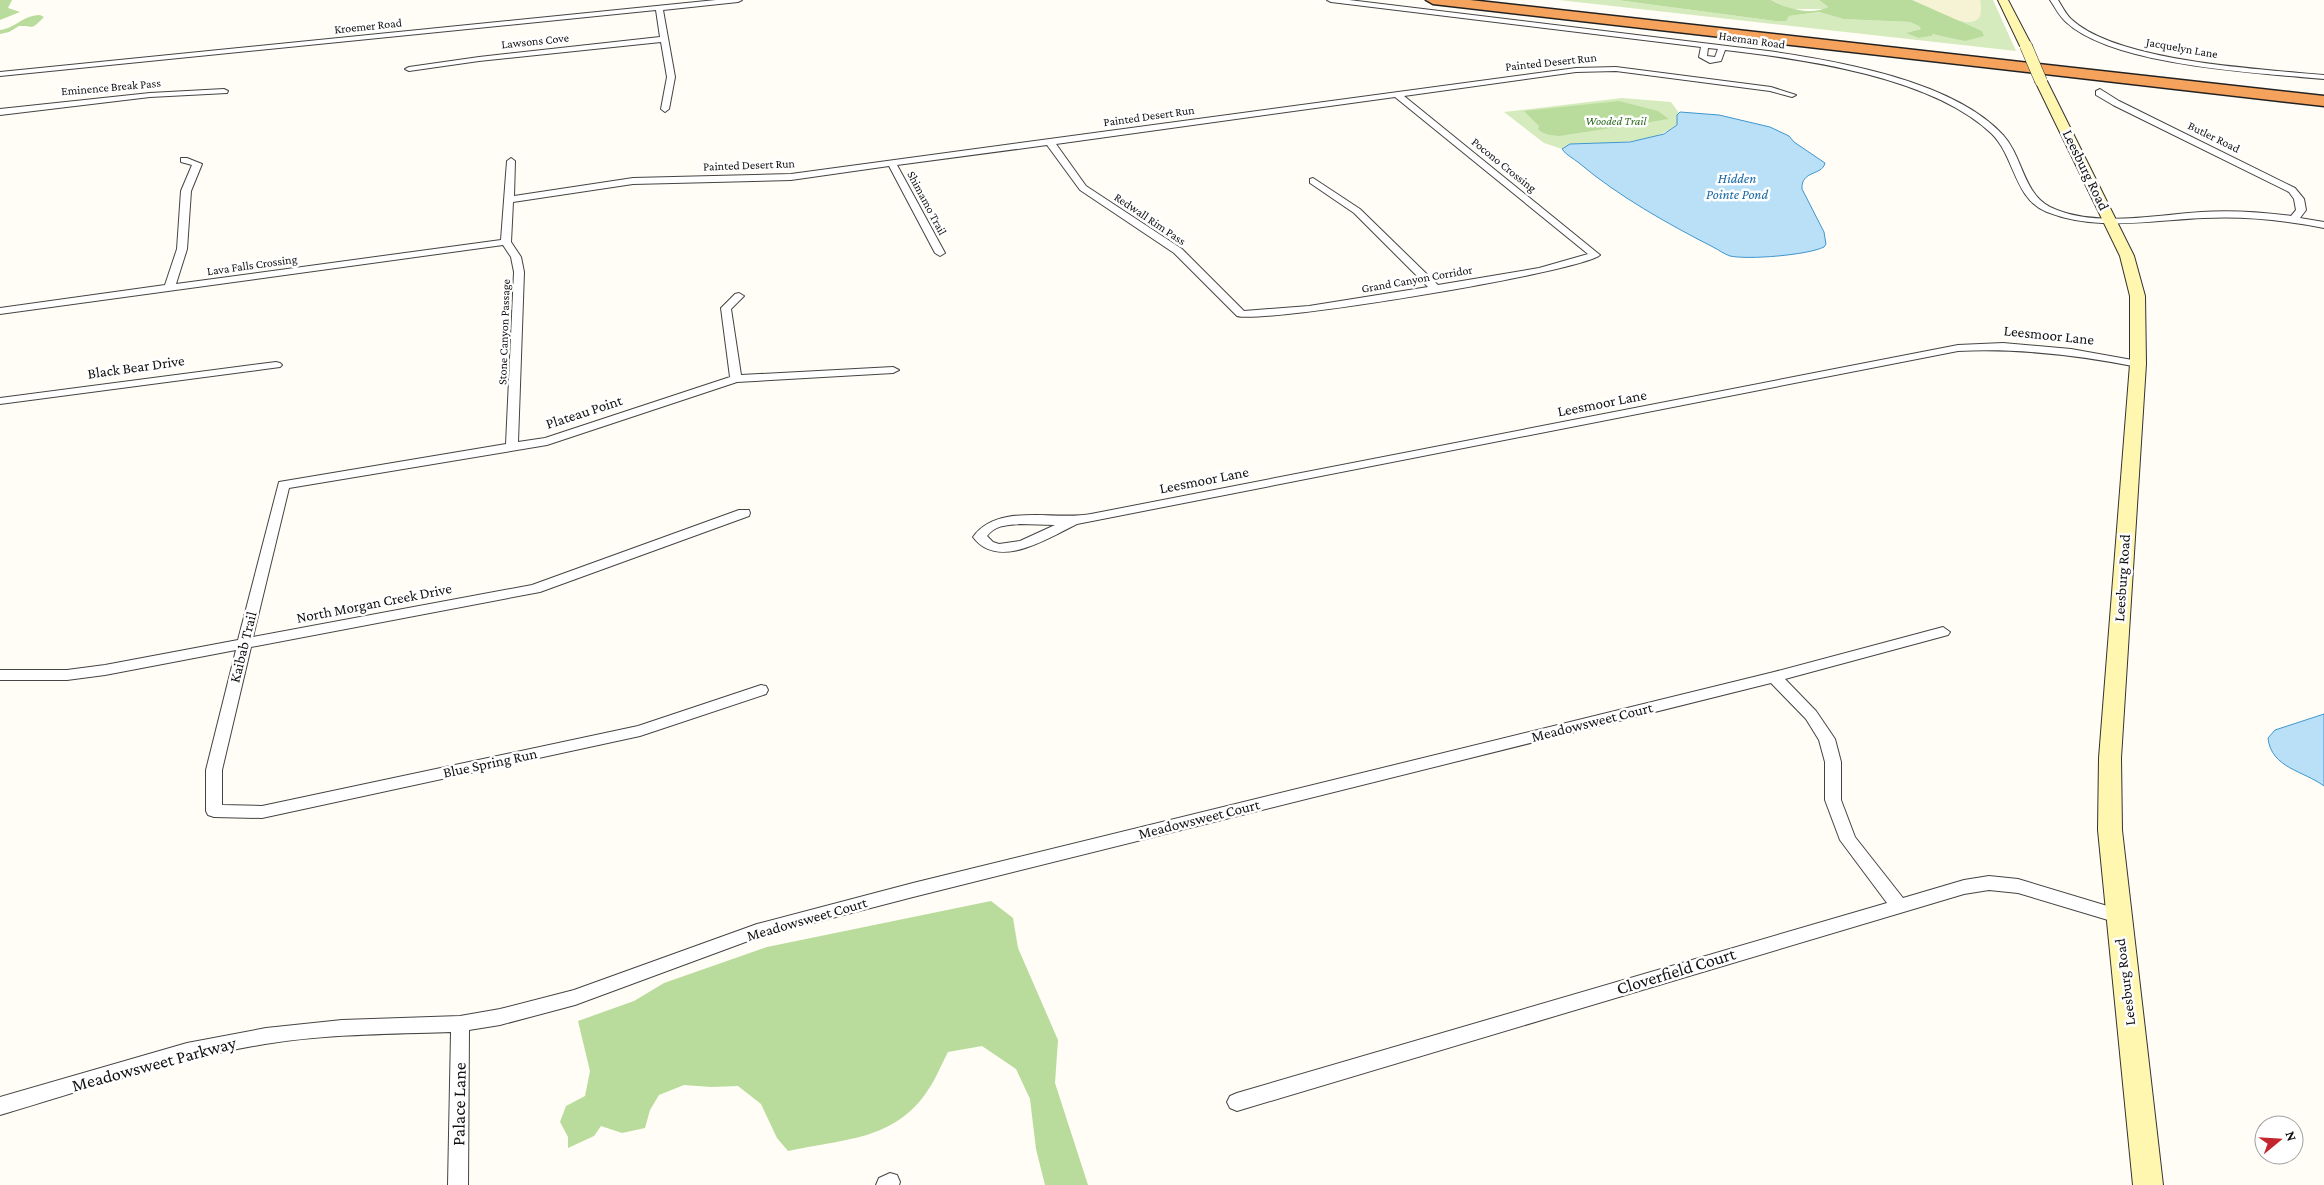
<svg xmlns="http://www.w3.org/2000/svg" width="2324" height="1185" font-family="'Crimson Pro',serif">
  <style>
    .farmland { fill: #f6f3d4 }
    .green { fill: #d5ebbd }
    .forest { fill: #b9dc9c }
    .water { fill: #b9e0f7; stroke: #3f96cf }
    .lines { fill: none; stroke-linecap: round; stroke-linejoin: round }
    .street-casing { stroke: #444; stroke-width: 2 }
    .secondary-casing { stroke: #333; stroke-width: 2 }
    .highway-casing { stroke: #222; stroke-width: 3 }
    .street { fill: #fff; fill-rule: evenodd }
    .secondary { fill: #fff6b0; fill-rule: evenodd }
    .highway { fill: #f5a25d; fill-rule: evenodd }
    .secondary-bridge-casing { stroke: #333; stroke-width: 13; stroke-linecap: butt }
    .secondary-bridge { stroke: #fff6b0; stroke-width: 12 }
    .labels { text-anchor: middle; stroke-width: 5; stroke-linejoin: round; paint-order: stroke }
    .far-street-label { font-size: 12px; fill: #111; stroke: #fff }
    .far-park-label { font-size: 12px; font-style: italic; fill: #2f6b1f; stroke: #fff }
    .far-water-label { font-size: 14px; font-style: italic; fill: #1768a6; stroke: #fff }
    .street-label { font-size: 15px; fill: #111; stroke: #fff }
    .near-street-label { font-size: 18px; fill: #111; stroke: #fff }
  </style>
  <rect width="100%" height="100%" fill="#fffdf5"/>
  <!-- farmland -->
  <path class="farmland" d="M1912,0H1980L1982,13L1980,18L1976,21H1960L1950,19Z"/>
  <!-- green -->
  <path class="green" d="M1559,0H1617L1775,21L1789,16L1819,12L1843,19L1910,22L1920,26L1921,29L1907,33L1919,38L1932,36V34L1953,38L1983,36L1982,31L1950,19C1971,23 1985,26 1980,0H1993L2016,51Z
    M1771,0H1819L1828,7L1824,9H1791Z
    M1622,98L1671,102L1679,113L1677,117L1678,123C1655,146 1603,142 1570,144L1562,149L1544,143L1504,112Z"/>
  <!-- forest -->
  <path class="forest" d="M0,0H12L8,8L20,12L0,20Z
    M1617,0H1771C1786,8 1811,16 1828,7L1819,0H1912L1982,31L1984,36L1965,41L1932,34V36L1919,38L1906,33L1921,29L1919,26L1910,22L1843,19L1819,12L1789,16L1786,21H1775Z
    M40,15L44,17C29,32 35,25 19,26L9,32L0,34V30C16,28 21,16 40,15Z
    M1619,101L1658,111L1669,119L1559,136C1551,135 1544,135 1538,129L1539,126L1524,111Z
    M991,901L1013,918L1018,948L1058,1040L1055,1083L1088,1185H1045L1036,1149L1030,1099L1016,1069L982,1046L948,1052C941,1065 936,1079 928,1090C895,1141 842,1139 788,1151L777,1138L761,1104L738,1086L711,1087L684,1085L659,1095L650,1110L645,1128L622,1133L601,1126L594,1136L568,1148V1137L560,1122L566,1106L585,1096L590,1071L578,1021L634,1001L664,983L767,947Z"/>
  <!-- water -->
  <path class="water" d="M1680,112L1719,115L1770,127L1789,136L1794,142L1825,163C1822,176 1801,170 1802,189L1824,232L1826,244L1824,247C1808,255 1748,260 1730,256C1724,254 1719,250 1713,247C1668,224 1618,196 1579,163C1573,158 1566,155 1562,149L1570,144L1630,142L1664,134L1677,125V115Z
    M2324,714V786C2304,771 2271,768 2268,738L2275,730Z"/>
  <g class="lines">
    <!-- street casing -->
    <g class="street-casing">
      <path id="street" d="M716,0H742L738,2L663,10L675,77L669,109L665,112L661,109L667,77L661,42L479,61L409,71L405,69L409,67L479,57L660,37L656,10L0,76V72Z
        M1327,0H1349L1768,51C1838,61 1954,81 2003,135C2023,157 2023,193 2050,207C2093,228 2155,215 2201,212C2231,210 2261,212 2291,216L2296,210L2294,199L2289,192L2113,105L2096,95V91L2100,89L2119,101L2295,188L2304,199L2306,210L2300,218L2324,222V228C2284,220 2244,216 2204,218C2151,220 2098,232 2047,212C2014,199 2015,157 1992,134C1933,77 1804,59 1725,50L1721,61L1710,63L1699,57L1701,47L1331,2ZM1708,48L1718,49L1715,57L1707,56Z
        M2050,0H2058C2062,6 2065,13 2071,19C2117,62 2260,69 2324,75V79C2259,73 2113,66 2066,22C2059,16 2055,7 2050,0Z
        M1616,67L1771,87L1796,95L1792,97L1770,91L1616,71L1576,72L1404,96L1600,255C1581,272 1267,324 1237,316L1174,253L1080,190L1047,145L897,165L945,253L940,256L935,253L889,166L791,180L633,184L513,202L511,242L521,257L524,272L518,442L545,438L730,377L721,308L735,294L739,293L744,296L731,309L741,375L893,367L899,370L893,373L737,382L547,445L289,488L253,637L532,585L739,510H749L750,513L749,516L540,592L251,647L222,770V805L262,806L638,726L761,685L766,686L768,690L766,694L640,736L262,818L214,817L208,815L206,811V770L236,650L105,675L67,680H0V670H67L105,665L238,640L279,482L506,444L514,272L511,257L503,245L0,314V308L165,285L177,249L181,191L192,165L181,162V158H187L202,164L191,191L187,249L176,284L501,240L507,161L511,158L515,161L514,196L633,178L791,174L1576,68ZM1395,97L1588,254L1539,268L1438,285L1360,209L1313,178L1310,179V183L1354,213L1428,287L1309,306L1244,311L1182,249L1086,186L1056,144Z
        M224,89L228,91L227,93L150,97L0,115V109L150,93Z
        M2003,343L2071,349L2138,361L2144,364L2138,367C2078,355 2019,348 1958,351L1077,524C1048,538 998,571 973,537C998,502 1054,521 1091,514L1958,345ZM1020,524L1055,525L1020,541L999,544L993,542L987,536C995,525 1007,525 1020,524Z
        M276,362L280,363L282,365L280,367L0,404V398Z
        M1943,627L1950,632L1948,635L1785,679L1816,711L1835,739L1841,762V800L1855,837L1903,898L1964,880L1989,876L2018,879L2124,911L2127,916L2124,921L2118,923L2018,893L1989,890L1964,894L1237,1111L1230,1108L1227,1102L1230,1096L1237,1093L1887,903L1840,840L1825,800V762L1819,740L1806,719L1771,683L913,897L759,937L575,1005L500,1025L469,1030L468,1185H448L451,1032C389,1034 326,1034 265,1044C174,1059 88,1089 0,1115V1097L187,1043L266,1028L342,1020L460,1016L500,1009L574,990L757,924L913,883L1774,672Z
        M890,1173L897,1175L900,1182L899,1185H876L879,1178Z"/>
    </g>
    <!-- secondary casing -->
    <g class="secondary-casing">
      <path id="secondary" d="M1998,0H2008L2032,46L2030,48L2026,49L2020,46Z
        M2041,77L2047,81L2134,256L2145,296L2146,364L2121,758L2122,830L2163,1185H2133L2098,830L2099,758L2130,364V296L2120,256L2035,81Z"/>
    </g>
    <!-- highway casing -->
    <g class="highway-casing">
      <path id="highway" d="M1426,0H1470L2324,96V106L1433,4Z"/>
    </g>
    <!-- street -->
    <use href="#street" class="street"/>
    <!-- secondary -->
    <use href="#secondary" class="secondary"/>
    <!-- highway -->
    <use href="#highway" class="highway"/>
    <!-- secondary-bridge casing -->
    <g class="secondary-bridge-casing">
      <path id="secondary-bridge" d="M2026,46L2041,81"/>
    </g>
    <!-- secondary-bridge -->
    <use href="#secondary-bridge" class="secondary-bridge"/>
  </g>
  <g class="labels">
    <!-- far-street labels -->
    <g class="far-street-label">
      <text transform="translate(368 26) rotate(-6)" y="4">Kroemer Road</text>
      <text transform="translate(1752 40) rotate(8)" y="4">Haeman Road</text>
      <text transform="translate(535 41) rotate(-6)" y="4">Lawsons Cove</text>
      <text transform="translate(2182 48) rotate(10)" y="4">Jacquelyn Lane</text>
      <text transform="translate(1551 62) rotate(-6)" y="4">Painted Desert Run</text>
      <text transform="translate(111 87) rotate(-5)" y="4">Eminence Break Pass</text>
      <text transform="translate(1149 116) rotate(-8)" y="4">Painted Desert Run</text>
      <text transform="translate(2214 137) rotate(26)" y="4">Butler Road</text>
      <text transform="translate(749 165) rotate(-2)" y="4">Painted Desert Run</text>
      <text transform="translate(1504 165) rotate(39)" y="4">Pocono Crossing</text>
      <text transform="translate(927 203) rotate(62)" y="4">Shimamo Trail</text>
      <text transform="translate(1150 219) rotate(34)" y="4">Redwall Rim Pass</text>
      <text transform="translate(252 265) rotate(-8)" y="4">Lava Falls Crossing</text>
      <text transform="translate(1417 279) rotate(-10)" y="4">Grand Canyon Corridor</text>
      <text transform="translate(504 332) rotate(-88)" y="4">Stone Canyon Passage</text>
    </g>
    <!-- far-park labels -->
    <g class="far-park-label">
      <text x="1616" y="125">Wooded Trail</text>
    </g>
    <!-- far-water labels -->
    <g class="far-water-label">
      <text x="1737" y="183">Hidden<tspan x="1737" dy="16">Pointe Pond</tspan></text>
    </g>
    <!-- street labels -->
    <g class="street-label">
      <text transform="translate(2086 170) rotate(64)" y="5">Leesburg Road</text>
      <text transform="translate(2049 335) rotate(6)" y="5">Leesmoor Lane</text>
      <text transform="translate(136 367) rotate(-8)" y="5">Black Bear Drive</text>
      <text transform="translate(1602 403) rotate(-11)" y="5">Leesmoor Lane</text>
      <text transform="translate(584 412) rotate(-18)" y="5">Plateau Point</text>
      <text transform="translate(1204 480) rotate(-11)" y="5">Leesmoor Lane</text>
      <text transform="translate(2122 578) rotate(-86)" y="5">Leesburg Road</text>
      <text transform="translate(374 603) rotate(-11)" y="5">North Morgan Creek Drive</text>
      <text transform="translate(243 647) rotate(-76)" y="5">Kaibab Trail</text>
      <text transform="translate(1592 722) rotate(-14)" y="5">Meadowsweet Court</text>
      <text transform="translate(490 763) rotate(-12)" y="5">Blue Spring Run</text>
      <text transform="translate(1199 819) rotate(-14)" y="5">Meadowsweet Court</text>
      <text transform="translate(807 919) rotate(-16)" y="5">Meadowsweet Court</text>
      <text transform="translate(2125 982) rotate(-97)" y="5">Leesburg Road</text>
    </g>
    <!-- near-street labels -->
    <g class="near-street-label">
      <text transform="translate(1676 971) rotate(-17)" y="6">Cloverfield Court</text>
      <text transform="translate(154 1064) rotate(-15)" y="6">Meadowsweet Parkway</text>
      <text transform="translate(459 1104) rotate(-89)" y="6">Palace Lane</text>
    </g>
  </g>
  <!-- north arrow -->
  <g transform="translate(2279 1140) rotate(72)"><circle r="24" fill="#ffffff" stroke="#a0a0a0"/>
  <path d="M0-4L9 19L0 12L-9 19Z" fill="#c4262e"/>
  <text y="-8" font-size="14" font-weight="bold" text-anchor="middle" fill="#111111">N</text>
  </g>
</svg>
